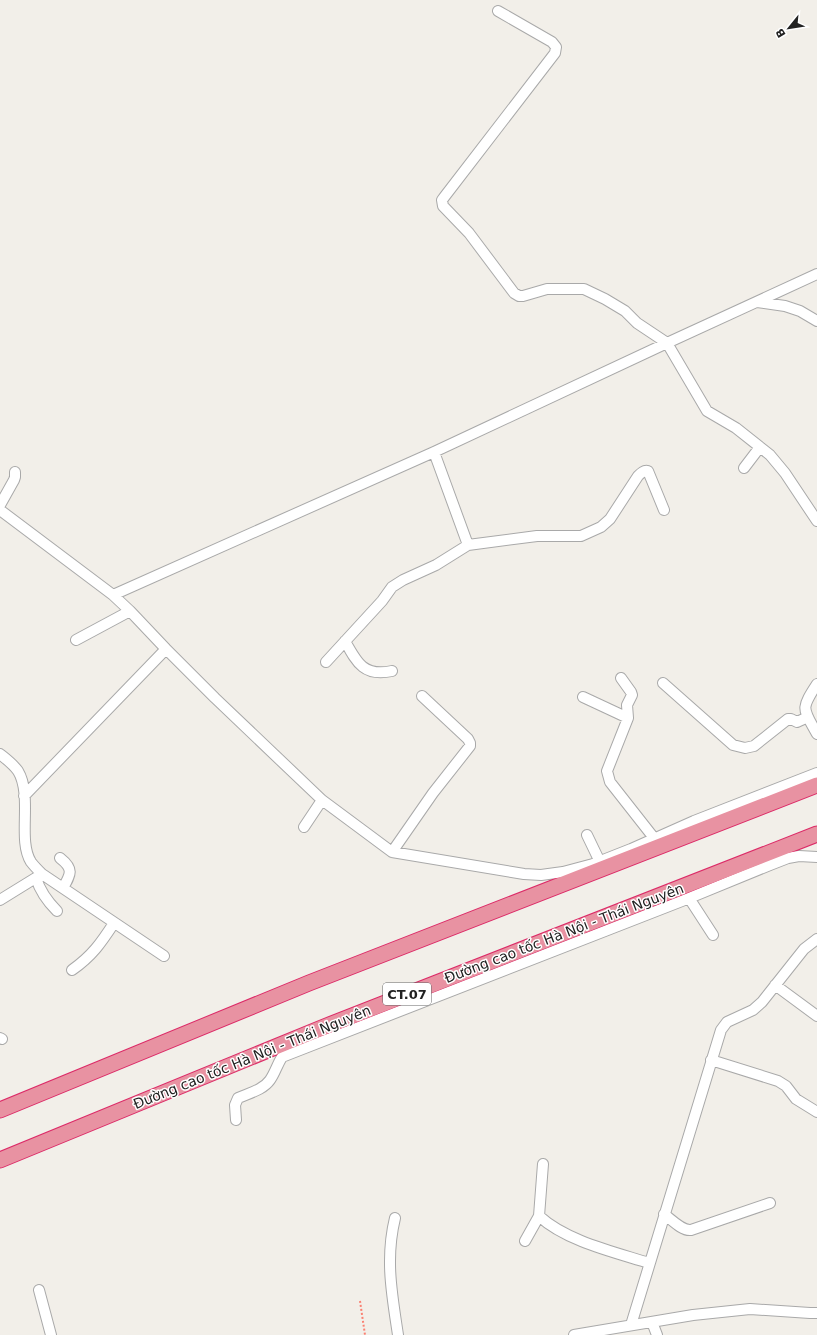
<svg xmlns="http://www.w3.org/2000/svg" width="817" height="1335" font-family="'DejaVu Sans',sans-serif">
  <style>
    .lines { fill: none; stroke-linecap: round; stroke-linejoin: round }
    .minor-casing { stroke: #a9a9a9; stroke-width: 12 }
    .highway-casing { stroke: #dc2a67; stroke-width: 17 }
    .path { stroke: #fa8072; stroke-width: 2; stroke-dasharray: 2 2; stroke-linecap: butt }
    .minor { stroke: #fff; stroke-width: 10 }
    .highway { stroke: #e892a2; stroke-width: 15 }
    .labels { text-anchor: middle; stroke-width: 3; stroke-linejoin: round; paint-order: stroke }
    .shield { fill: #fff; stroke: #646464; stroke-width: 1 }
    .shield-label { font-size: 13px; font-weight: bold; fill: #222 }
    .street-label { font-size: 14px; fill: #222; stroke: #fff }
  </style>
  <rect width="100%" height="100%" fill="#f2efe9"/>
  <g class="lines">
    <!-- minor casing -->
    <g class="minor-casing">
      <path id="minor" d="M498,11L552,42L556,47L555,53L445,196L442,200L443,206L469,233L514,293L519,296H523L547,289H584L605,299L625,311L637,323L667,343L707,411L736,428L770,455L785,473L817,521
        M757,302L785,306L800,311L817,321
        M434,452L468,545
        M744,468L760,447
        M0,505L14,480L15,477V472
        M0,510L113,595L434,452L667,343L817,274
        M113,595L130,611L166,649L215,698L322,800L392,852L524,874L541,875L563,872L593,864L631,849L694,821L817,773
        M76,640L130,611
        M345,641C357,663 364,677 392,671
        M326,662L382,601L392,587L403,580L436,565L468,545L537,536H581L601,527L610,519L638,476C641,473 644,470 648,471L664,510
        M621,678L631,692L632,695L627,705L628,718L607,771L610,782L654,838
        M663,683L733,745L745,748L754,746L788,719H791L797,722L808,717
        M817,684C800,710 803,708 817,734
        M583,697L628,718
        M0,754C6,759 13,764 18,771C33,796 17,840 31,862C34,866 38,870 42,874L164,956
        M24,796L166,649
        M304,827L322,800
        M587,835L600,862
        M392,852L433,793L470,746V743L468,739L422,696
        M60,858C74,869 71,874 63,888
        M36,878C40,891 46,900 57,911
        M689,898L713,935
        M0,900L42,874
        M72,970C92,956 101,943 114,923
        M775,985L817,1016
        M0,1038L2,1039
        M711,1060L778,1081L786,1086L796,1099L817,1112
        M236,1120L235,1105L238,1098C249,1093 263,1090 270,1080C275,1073 277,1065 282,1057L682,901L770,865L788,858L799,856L817,857
        M664,1214C672,1220 682,1231 691,1230L770,1203
        M539,1216C566,1241 614,1252 649,1263
        M395,1218C385,1259 392,1295 398,1335
        M525,1241L539,1216L543,1164
        M39,1290L51,1335
        M652,1322L657,1335
        M631,1325L721,1030L727,1022L753,1010L762,1002L804,949L817,939
        M574,1335L693,1315L750,1309L810,1313H817"/>
    </g>
    <!-- highway casing -->
    <g class="highway-casing">
      <path id="highway" d="M0,1110L309,983L817,785
        M0,1160L324,1027L817,834"/>
    </g>
    <!-- path -->
    <path class="path" d="M360,1301L365,1335"/>
    <!-- minor -->
    <use href="#minor" class="minor"/>
    <!-- highway -->
    <use href="#highway" class="highway"/>
  </g>
  <g class="labels">
    <!-- shield labels -->
    <rect class="shield" x="383" y="983" width="48" height="22" rx="3"/>
    <g class="shield-label">
      <text x="407" y="999">CT.07</text>
    </g>
    <!-- street labels -->
    <g class="street-label">
      <text transform="translate(564 933) rotate(-21)" y="5">Đường cao tốc Hà Nội - Thái Nguyên</text>
      <text transform="translate(252 1057) rotate(-22)" y="5">Đường cao tốc Hà Nội - Thái Nguyên</text>
    </g>
  </g>
  <!-- north arrow -->
  <g transform="translate(789 28) rotate(240)" stroke="#ffffff" stroke-width="3" paint-order="stroke">
  <path d="M0-3L7 15L0 10L-7 15Z" fill="#222222"/>
  <text y="-6" font-size="11" font-weight="bold" text-anchor="middle" fill="#222222">B</text>
  </g>
</svg>
